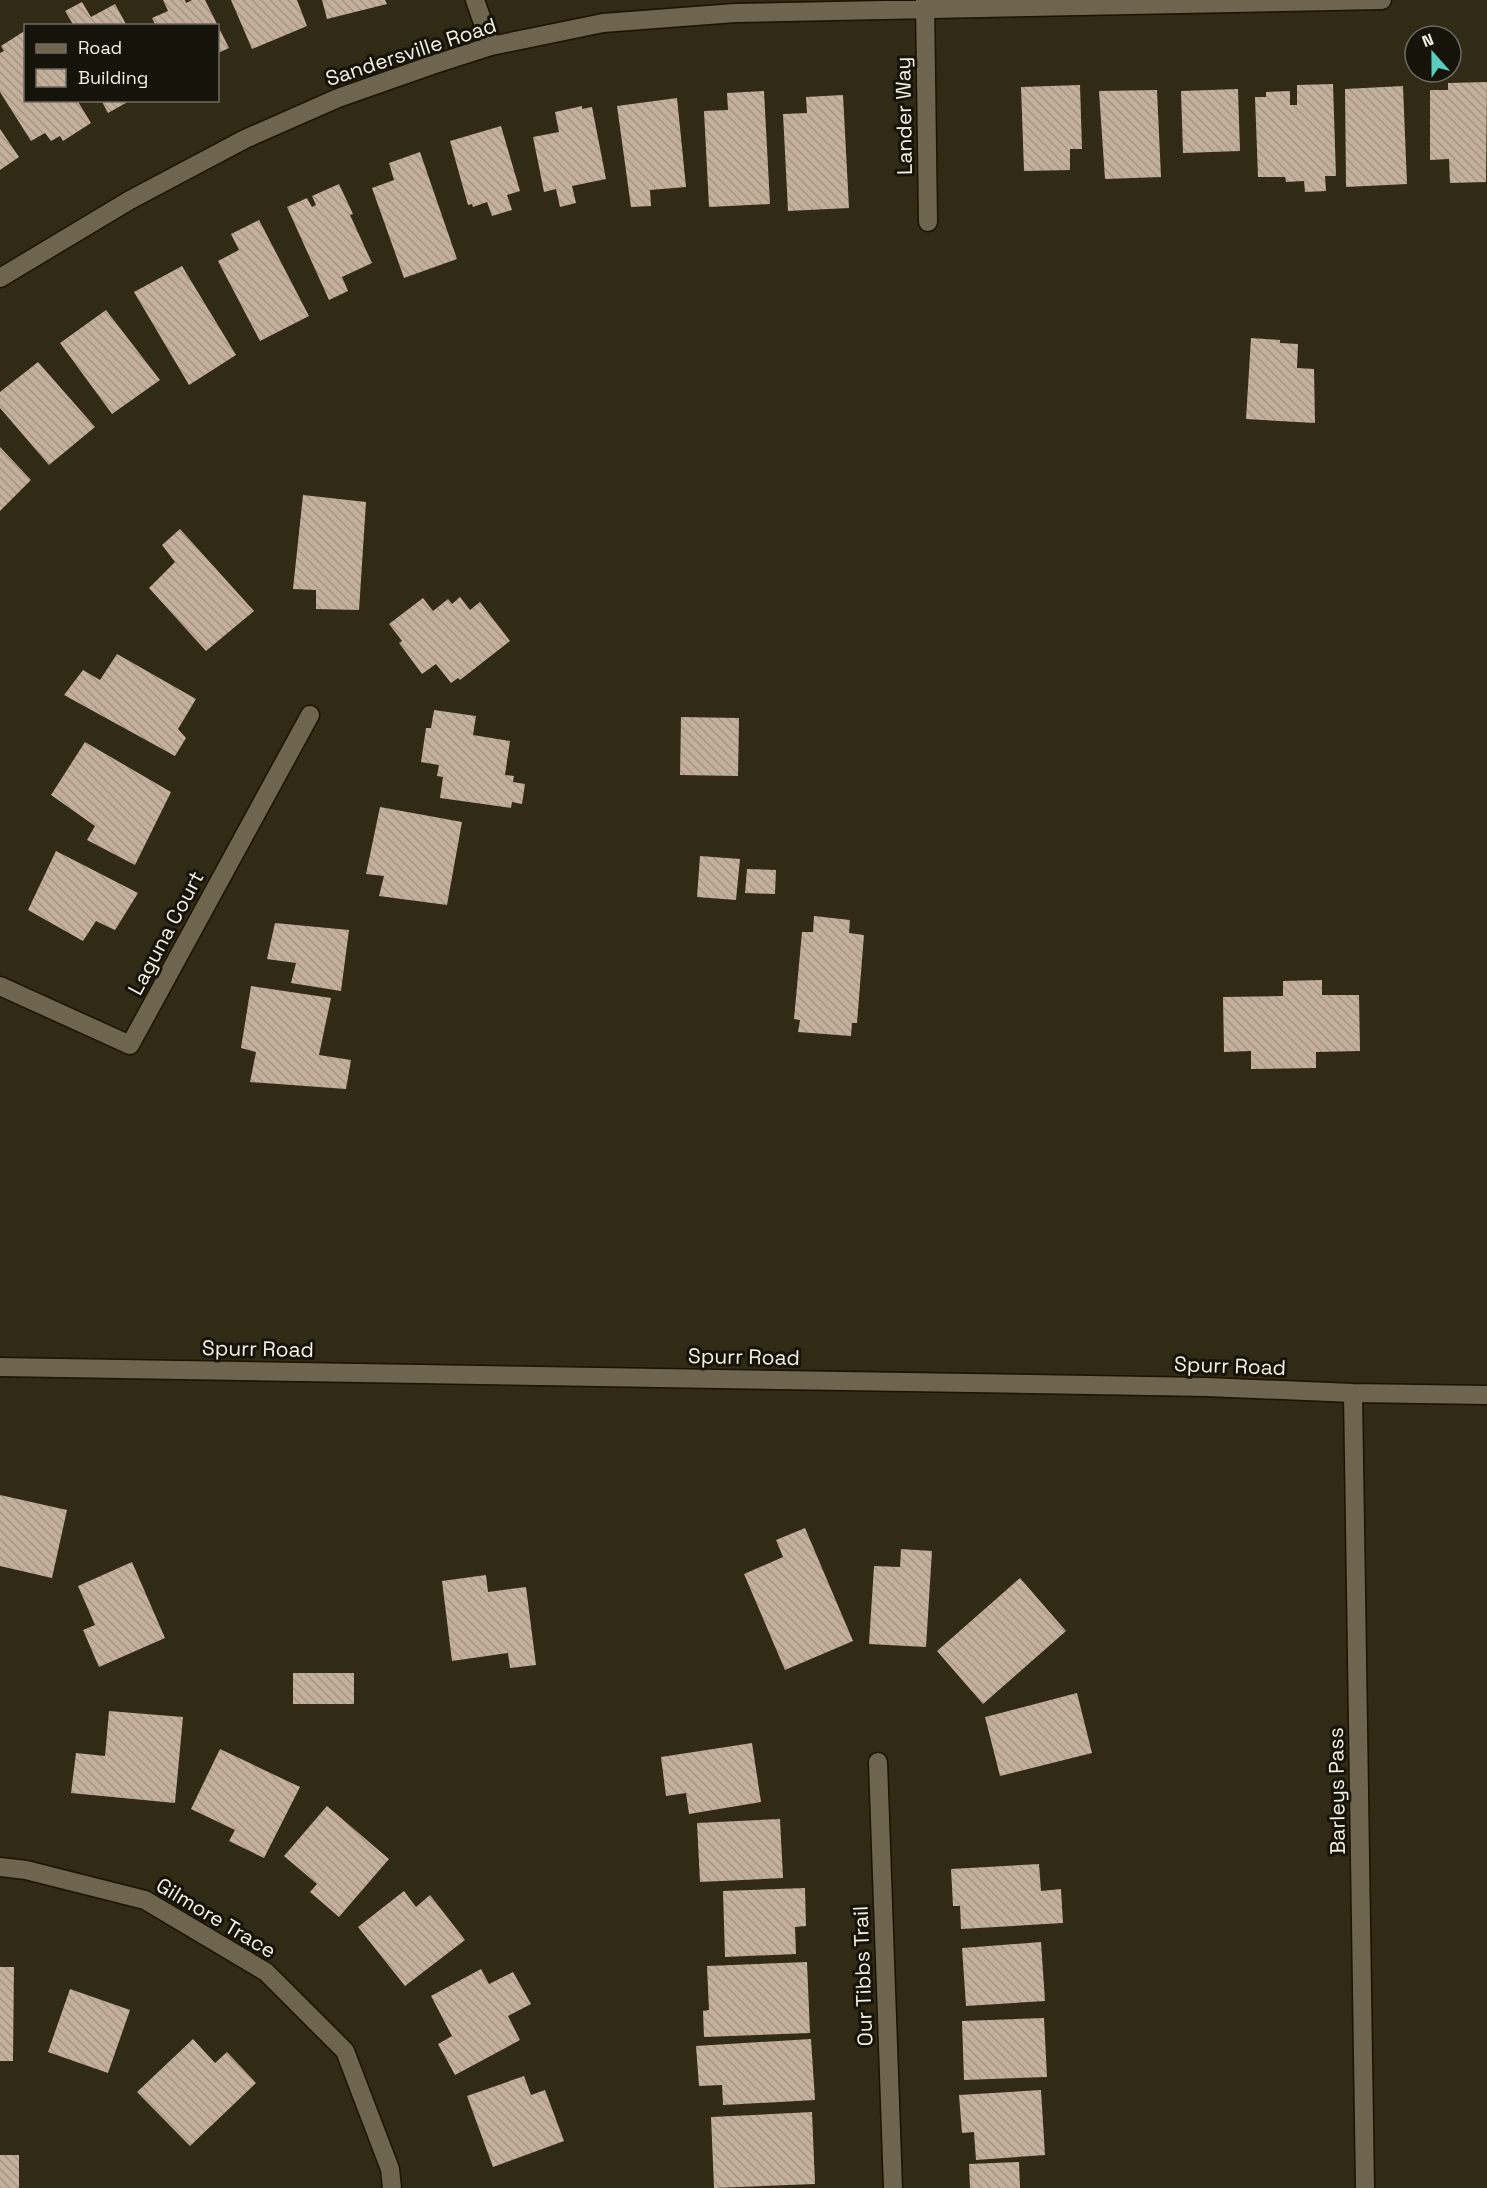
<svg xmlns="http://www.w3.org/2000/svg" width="1487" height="2188" font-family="'Space Grotesk',sans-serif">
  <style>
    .building { fill: url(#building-back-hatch) }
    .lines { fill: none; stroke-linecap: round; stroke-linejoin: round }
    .minor-casing { stroke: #191301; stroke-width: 21 }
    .minor { stroke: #6d654d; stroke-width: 18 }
    .labels { text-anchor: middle; stroke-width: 6; stroke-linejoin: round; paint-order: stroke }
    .street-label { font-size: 21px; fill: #f5f0e3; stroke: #16130a }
  </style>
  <defs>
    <pattern id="building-back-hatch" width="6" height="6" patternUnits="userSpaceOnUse" patternTransform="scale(1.5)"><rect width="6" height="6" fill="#c3af9a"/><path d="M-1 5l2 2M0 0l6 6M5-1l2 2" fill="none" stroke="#a59584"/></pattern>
  </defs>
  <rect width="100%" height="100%" fill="#312a14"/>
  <!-- building -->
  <path class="building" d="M163,0H185L186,3L192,0H205L229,48L218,53V26H156L152,18L168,11Z
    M231,0H297L307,26L252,49Z
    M322,0H385L387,4L327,19Z
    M82,2L91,17L115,4L127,26H74L65,11Z
    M26,30V100H77L91,123L63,141L60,136L51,141L45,133L31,141L0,92V53L4,51L1,46Z
    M1487,82L1486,182L1450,183L1449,159L1430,160V90H1448V83Z
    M1333,84L1336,176H1325L1326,191L1305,192L1304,181L1286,182L1285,177H1258L1255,97H1266V92L1290,91V105H1297V85Z
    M1080,85L1082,149H1070V170L1024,171L1021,87Z
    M1403,86L1407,184L1346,187L1345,89Z
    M1238,89L1240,151L1183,153L1181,91Z
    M1157,90L1161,177L1105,179L1099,91Z
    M764,91L770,204L709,207L704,111L728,110L727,93Z
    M843,95L849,208L788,211L783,114L807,113L806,97Z
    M677,98L686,187L650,190L651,206L631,207L617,106Z
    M101,100H131L108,113Z
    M582,106V109L592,107L606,179L572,186L576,203L560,207L556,189L544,192L533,137L559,132L555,112Z
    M501,126L520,191L507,195L512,210L492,216L487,202L473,207L472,204L468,205L450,141Z
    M0,129L19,157L0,170Z
    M420,152L457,259L404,278L372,188L394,180L389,163Z
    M339,184L353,214L350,215L372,263L342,277L348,291L329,300L287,207L307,198L312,207L316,205L312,196Z
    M259,220L309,316L260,341L218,261L239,250L231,234Z
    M182,266L236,355L189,385L134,292Z
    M106,310L160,380L112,414L60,343Z
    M1251,338L1280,340V343L1298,344L1297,368L1314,369L1315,423L1246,419Z
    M38,362L95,427L49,465L0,408V392Z
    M0,447L31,480L0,511Z
    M303,495L366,502L359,610L316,609V590L293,589Z
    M180,529L254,611L206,651L149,588L175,562L162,545Z
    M460,597L470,610L480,602L510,641L460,680L458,678L451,683L436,664L422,674L399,643L402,641L389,624L423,598L433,611L448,599L452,604Z
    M117,654L196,699L178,729L186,738L175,756L64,695L83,670L100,680Z
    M434,710L476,716L473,735L510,741L505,775L514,776L513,782L525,784L522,804L512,802L511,808L440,798L443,777L437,776L439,765L421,762L426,728H431Z
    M681,717L739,718L738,776L680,775Z
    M85,742L171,792L135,865L87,840L95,826L51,795Z
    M380,807L462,822L447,905L379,896L384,876L366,874Z
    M56,851L138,893L115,930L96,921L83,941L28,910Z
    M700,856L740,859L736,900L697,897Z
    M747,869L776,870L775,894L745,893Z
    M814,916L850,920L849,933L864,935L857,1023H852L851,1036L798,1032L800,1020L794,1019L802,932H813Z
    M275,923L349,930L341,991L291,983L296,963L267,959Z
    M1322,980V995H1359L1360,1051L1316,1052V1068L1251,1069V1051L1224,1052L1223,997L1283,996V981Z
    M251,986L331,998L319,1055L351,1060L346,1089L250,1082L256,1052L241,1048Z
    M0,1495L67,1510L52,1578L0,1566Z
    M805,1528L853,1641L785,1670L744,1574L783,1557L776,1540Z
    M901,1549L932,1551L926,1647L869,1644L874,1566L900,1567Z
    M132,1562L165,1638L99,1667L83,1630L95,1625L78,1586Z
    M486,1575L488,1592L526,1587L536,1665L510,1668L508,1653L452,1661L442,1581Z
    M1020,1578L1066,1631L983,1704L937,1651Z
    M293,1673H354V1704H293Z
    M1077,1693L1092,1753L1000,1776L985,1717Z
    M109,1711L183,1717L175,1803L71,1793L76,1753L105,1756Z
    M752,1743L761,1802L689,1814L686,1793L666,1796L661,1757Z
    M220,1749L300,1787L264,1858L229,1841L235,1830L191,1809Z
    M327,1806L389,1859L339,1917L310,1892L317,1884L284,1856Z
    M780,1819L783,1878L700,1882L697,1823Z
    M1039,1864L1041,1891L1061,1889L1063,1923L961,1929L960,1906H953L951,1869Z
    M805,1888L806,1926L795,1927L796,1954L725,1957L723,1891Z
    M404,1891L416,1907L430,1895L465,1940L405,1986L358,1927Z
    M1041,1942L1045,2001L966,2006L962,1948Z
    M807,1962L810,2033L704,2037L703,2011L709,2010L707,1966Z
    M0,1967H14L13,2061H0Z
    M481,1969L489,1984L513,1972L531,2004L508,2016L520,2040L455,2075L438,2044L452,2036L431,1996Z
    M70,1989L130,2010L108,2073L48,2052Z
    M1044,2018L1047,2077L964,2080L962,2021Z
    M193,2039L215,2063L227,2052L256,2083L190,2146L137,2092Z
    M811,2039L815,2100L723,2105L722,2085L699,2086L696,2046Z
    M524,2076L531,2095L545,2090L564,2141L493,2167L467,2096Z
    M1041,2090L1045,2155L976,2160L974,2132L962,2133L959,2095Z
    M812,2112L815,2184L714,2188L711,2117Z
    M0,2155H19V2188H0Z
    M1019,2162L1020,2188H970L969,2164Z"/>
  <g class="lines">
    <!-- minor casing -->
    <g class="minor-casing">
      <path id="minor" d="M475,0L491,46
        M925,0L928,222
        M0,278L130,200L245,139L338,98L432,65L491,46L603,23L735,13L1382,0
        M0,986L130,1045L310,715
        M0,1367L1207,1387L1353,1393L1487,1395
        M1353,1393L1365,2188
        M878,1762L893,2188
        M0,1867L26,1870L145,1900L266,1972L345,2051L390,2169L392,2188"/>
    </g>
    <!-- minor -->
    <use href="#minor" class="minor"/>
  </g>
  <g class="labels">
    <!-- street labels -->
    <g class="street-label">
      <text transform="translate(411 52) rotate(-18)" y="7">Sandersville Road</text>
      <text transform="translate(904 116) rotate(-91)" y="7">Lander Way</text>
      <text transform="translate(166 933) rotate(-62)" y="7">Laguna Court</text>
      <text transform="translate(258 1349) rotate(1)" y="7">Spurr Road</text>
      <text transform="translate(744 1357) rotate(1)" y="7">Spurr Road</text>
      <text transform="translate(1230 1366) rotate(2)" y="7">Spurr Road</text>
      <text transform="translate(1337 1791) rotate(-91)" y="7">Barleys Pass</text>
      <text transform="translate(216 1918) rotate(31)" y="7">Gilmore Trace</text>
      <text transform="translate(863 1976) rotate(-92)" y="7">Our Tibbs Trail</text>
    </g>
  </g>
  <!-- legend -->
  <rect x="24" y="24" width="195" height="78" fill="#16130a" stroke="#6f6b61" stroke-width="1.5"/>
  <rect x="36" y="44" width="30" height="9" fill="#6d654d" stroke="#6f6b61" stroke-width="1.5"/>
  <text x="78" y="54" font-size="18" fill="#f5f0e3">Road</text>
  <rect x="36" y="69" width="30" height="18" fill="url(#building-back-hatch)" stroke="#6f6b61" stroke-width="1.5"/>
  <text x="78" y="84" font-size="18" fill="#f5f0e3">Building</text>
  <!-- north arrow -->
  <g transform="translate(1433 54) rotate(339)"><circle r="28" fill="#16130a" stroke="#6f6b61" stroke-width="1.5"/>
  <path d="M0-4.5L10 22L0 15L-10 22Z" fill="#5acebd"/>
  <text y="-9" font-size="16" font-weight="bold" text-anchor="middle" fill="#f5f0e3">N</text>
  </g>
</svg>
